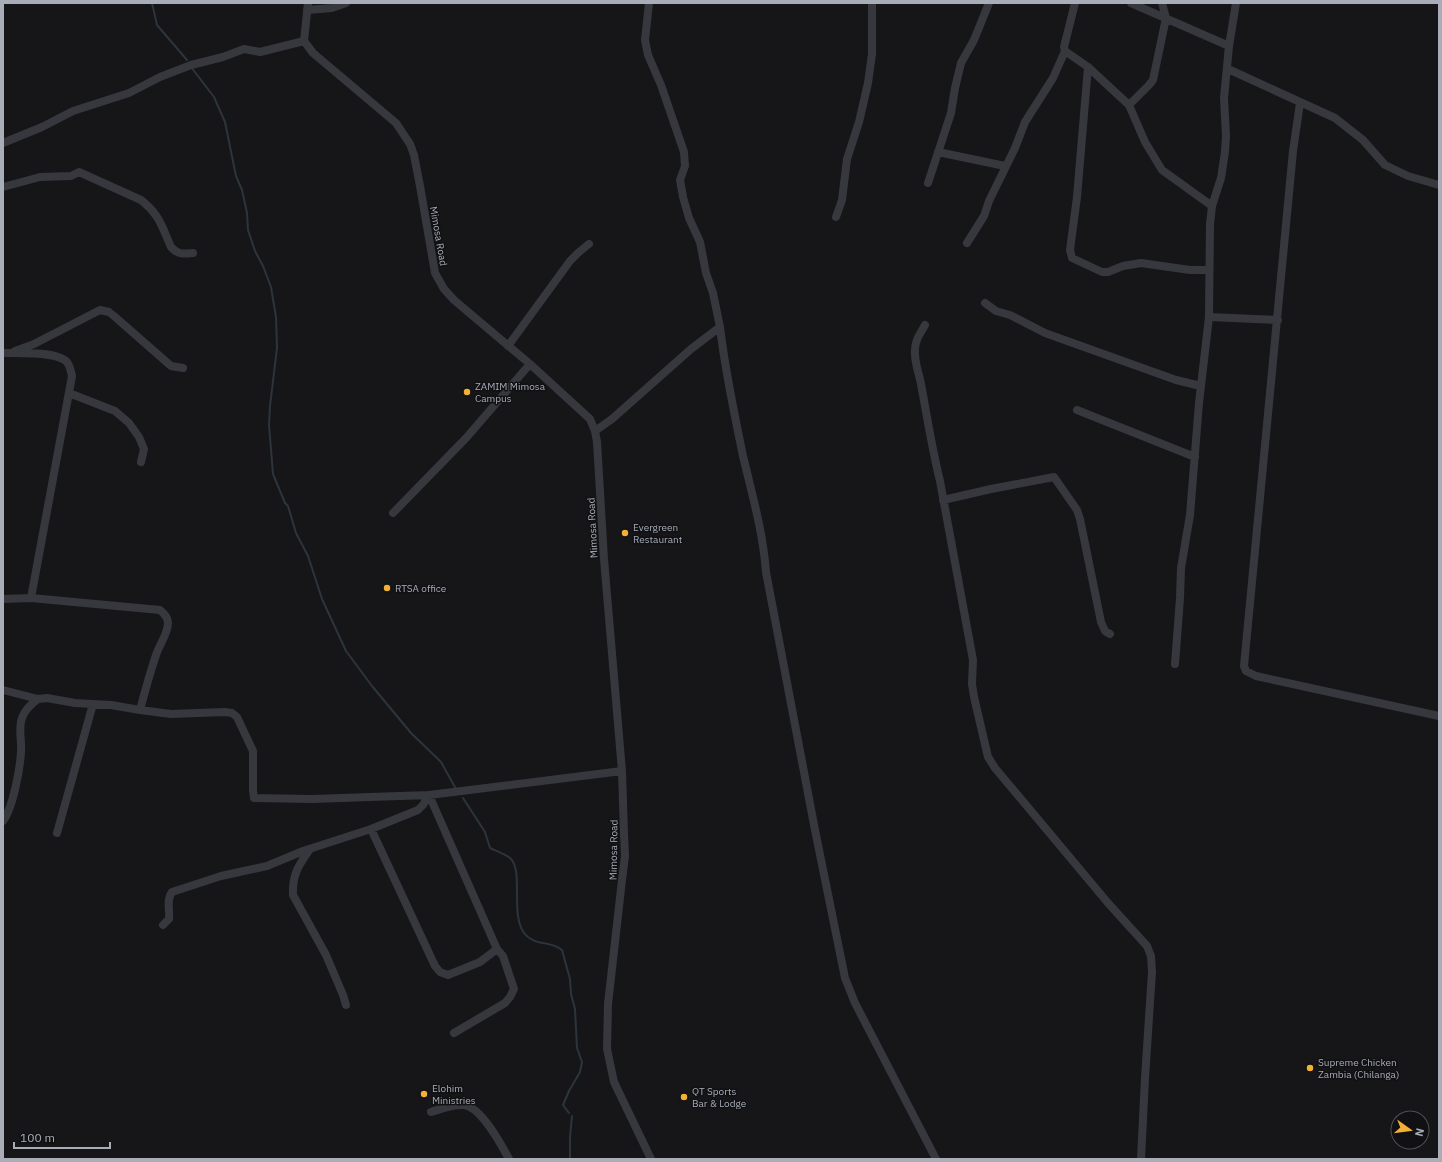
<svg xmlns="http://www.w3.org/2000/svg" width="1442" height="1162" font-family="'IBM Plex Sans',sans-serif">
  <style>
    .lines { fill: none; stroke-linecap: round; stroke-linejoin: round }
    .stream { stroke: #2c353c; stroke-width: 2 }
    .minor { stroke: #37383d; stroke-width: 8 }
    .poi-dot { fill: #f2b134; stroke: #111113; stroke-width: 1.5 }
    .labels { text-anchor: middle; stroke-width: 3; stroke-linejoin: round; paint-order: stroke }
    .street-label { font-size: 10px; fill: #a8adb8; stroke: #111113 }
    .poi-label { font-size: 10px; fill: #a8adb8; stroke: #111113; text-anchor: start }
  </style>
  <rect width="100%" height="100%" fill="#161618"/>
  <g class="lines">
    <!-- stream -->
    <path class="stream" d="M152,3L157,25L187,60
      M191,67L214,97L225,122L236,176L242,190L247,213L248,230L255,251L263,266L271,287L276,317L277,348L270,406L269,425L273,474L285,503L288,506L296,533L308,556L322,599L346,651L372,686L411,733L441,762L456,789
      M463,798L485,832L490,848C496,851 505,854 510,858C524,870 510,914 524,933C535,947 551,940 562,950L570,979L571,994L575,1009L577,1048L582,1062L580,1072L569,1091L563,1105L569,1113
      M570,1159V1137L572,1116"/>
    <!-- minor -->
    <path class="minor" d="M308,3L304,41L313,53L396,123L410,144L414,155L420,186L435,273L444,289L454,300L530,364L590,419L595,431L597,442L604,559L622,771L624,833L625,856L622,880L608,1004L607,1049L614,1082L651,1159
      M649,3L645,40L648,55L661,85L684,152L685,166L680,180L683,197L689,218L700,242L706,273L713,293L720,327
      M1131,3L1229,46
      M307,10L332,8L346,3
      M1065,51L1088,67L1129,105L1145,142L1162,170L1212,206
      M1088,67L1077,197L1070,250L1072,258L1102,272H1108L1123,266L1141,263L1190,270H1209
      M1228,69L1335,118L1363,140L1385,165L1408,176L1439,185
      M1300,103L1293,151L1244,666L1246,671L1256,676L1439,716
      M1129,105L1149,85L1153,80L1166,18L1162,3
      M3,143L42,127L73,111L129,93L160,77L191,65L223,57L244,49L260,52L304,41
      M938,152L1005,166
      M928,183L951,113L955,88L961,63L974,40L989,3
      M3,187L40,177L71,176L79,172L141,200C160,215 162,227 171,247C178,255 184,254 193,253
      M836,217L842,200L847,159L859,122L868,83L872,54V3
      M967,243L984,216L989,201L1015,148L1025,122L1053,78L1065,51L1064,47L1075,3
      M985,303L996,311L1010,315L1045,333L1176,380L1201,386
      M1209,317L1278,320
      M925,325C920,334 915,340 915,350C914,362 919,373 921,384C927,416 932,449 940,481L973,660L972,684L974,697L988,757L995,768L1108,903L1147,946L1151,956L1152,972L1145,1078L1141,1159
      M508,346L570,261L579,252L589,244
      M15,351L34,344L100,310L109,312L114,316L171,366L183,368
      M3,353C18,353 57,351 67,362C70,366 71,371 72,376L31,598
      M69,393L115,411L129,423L139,437L144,449L141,462
      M1077,410L1195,457
      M595,431L612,419L691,349L720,327C725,370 734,413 743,456C752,494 763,532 766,572L815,830L845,978L855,1003L936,1159
      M943,500L991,489L1054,477L1077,510L1080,519L1101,622L1105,631L1110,634
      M393,513L467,437L530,364
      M3,599L31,598L160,610C164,614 168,617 168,623C168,634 159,645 156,655C150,673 145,691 140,710L111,705L75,703L47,698L38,699L3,690
      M1175,664L1180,598L1181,568L1190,515L1199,403L1209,317L1210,224L1212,206L1221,178L1225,152L1226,136L1224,98L1229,46L1236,3
      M140,710L171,714L225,712L232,713L237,717L253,751V790L254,798L312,799L429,795L622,771
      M429,795L497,949L503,956L514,989L510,997L505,1003L454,1033
      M3,821C13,808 20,769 21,752C22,741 18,728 22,718C25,709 31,704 38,699
      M371,829L435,966L440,972L448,975L480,962L497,949
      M57,833L93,704
      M310,849C299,865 292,874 293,895L326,955L343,995L346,1005
      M163,925L169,919C170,910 166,900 172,892L221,876L267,866L303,851L371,829L418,810L423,805L429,795
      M431,1112C441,1109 453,1104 464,1105C481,1107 501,1144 509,1159"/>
  </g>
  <!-- markers -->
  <g class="poi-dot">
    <circle cx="467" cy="392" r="4"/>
    <circle cx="625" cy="533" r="4"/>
    <circle cx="387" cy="588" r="4"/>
    <circle cx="1310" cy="1068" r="4"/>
    <circle cx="424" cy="1094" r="4"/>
    <circle cx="684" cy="1097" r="4"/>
  </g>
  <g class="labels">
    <!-- street labels -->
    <g class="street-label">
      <text transform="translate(439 236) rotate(80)" y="4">Mimosa Road</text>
      <text transform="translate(592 528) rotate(-93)" y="4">Mimosa Road</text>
      <text transform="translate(613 850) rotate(-89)" y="4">Mimosa Road</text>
    </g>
    <!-- poi labels -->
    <g class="poi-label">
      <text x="475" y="390">ZAMIM Mimosa<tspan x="475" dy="12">Campus</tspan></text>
      <text x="633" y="531">Evergreen<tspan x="633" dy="12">Restaurant</tspan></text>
      <text x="395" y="592">RTSA office</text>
      <text x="1318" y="1066">Supreme Chicken<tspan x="1318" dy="12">Zambia (Chilanga)</tspan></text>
      <text x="432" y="1092">Elohim<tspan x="432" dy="12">Ministries</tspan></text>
      <text x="692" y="1095">QT Sports<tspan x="692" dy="12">Bar &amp; Lodge</tspan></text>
    </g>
  </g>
  <!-- border -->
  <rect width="1442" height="1162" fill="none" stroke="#a8adb8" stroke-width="8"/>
  <!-- north arrow -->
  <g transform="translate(1410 1130) rotate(104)"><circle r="19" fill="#111113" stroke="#4d4f55"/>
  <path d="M0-3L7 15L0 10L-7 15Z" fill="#f2b134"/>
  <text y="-6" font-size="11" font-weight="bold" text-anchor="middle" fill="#a8adb8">N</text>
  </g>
  <!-- scale -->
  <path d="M14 1142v6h96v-6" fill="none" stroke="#a8adb8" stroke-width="2"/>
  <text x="20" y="1142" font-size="12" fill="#a8adb8" stroke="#111113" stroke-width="3" paint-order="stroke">100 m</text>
</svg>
